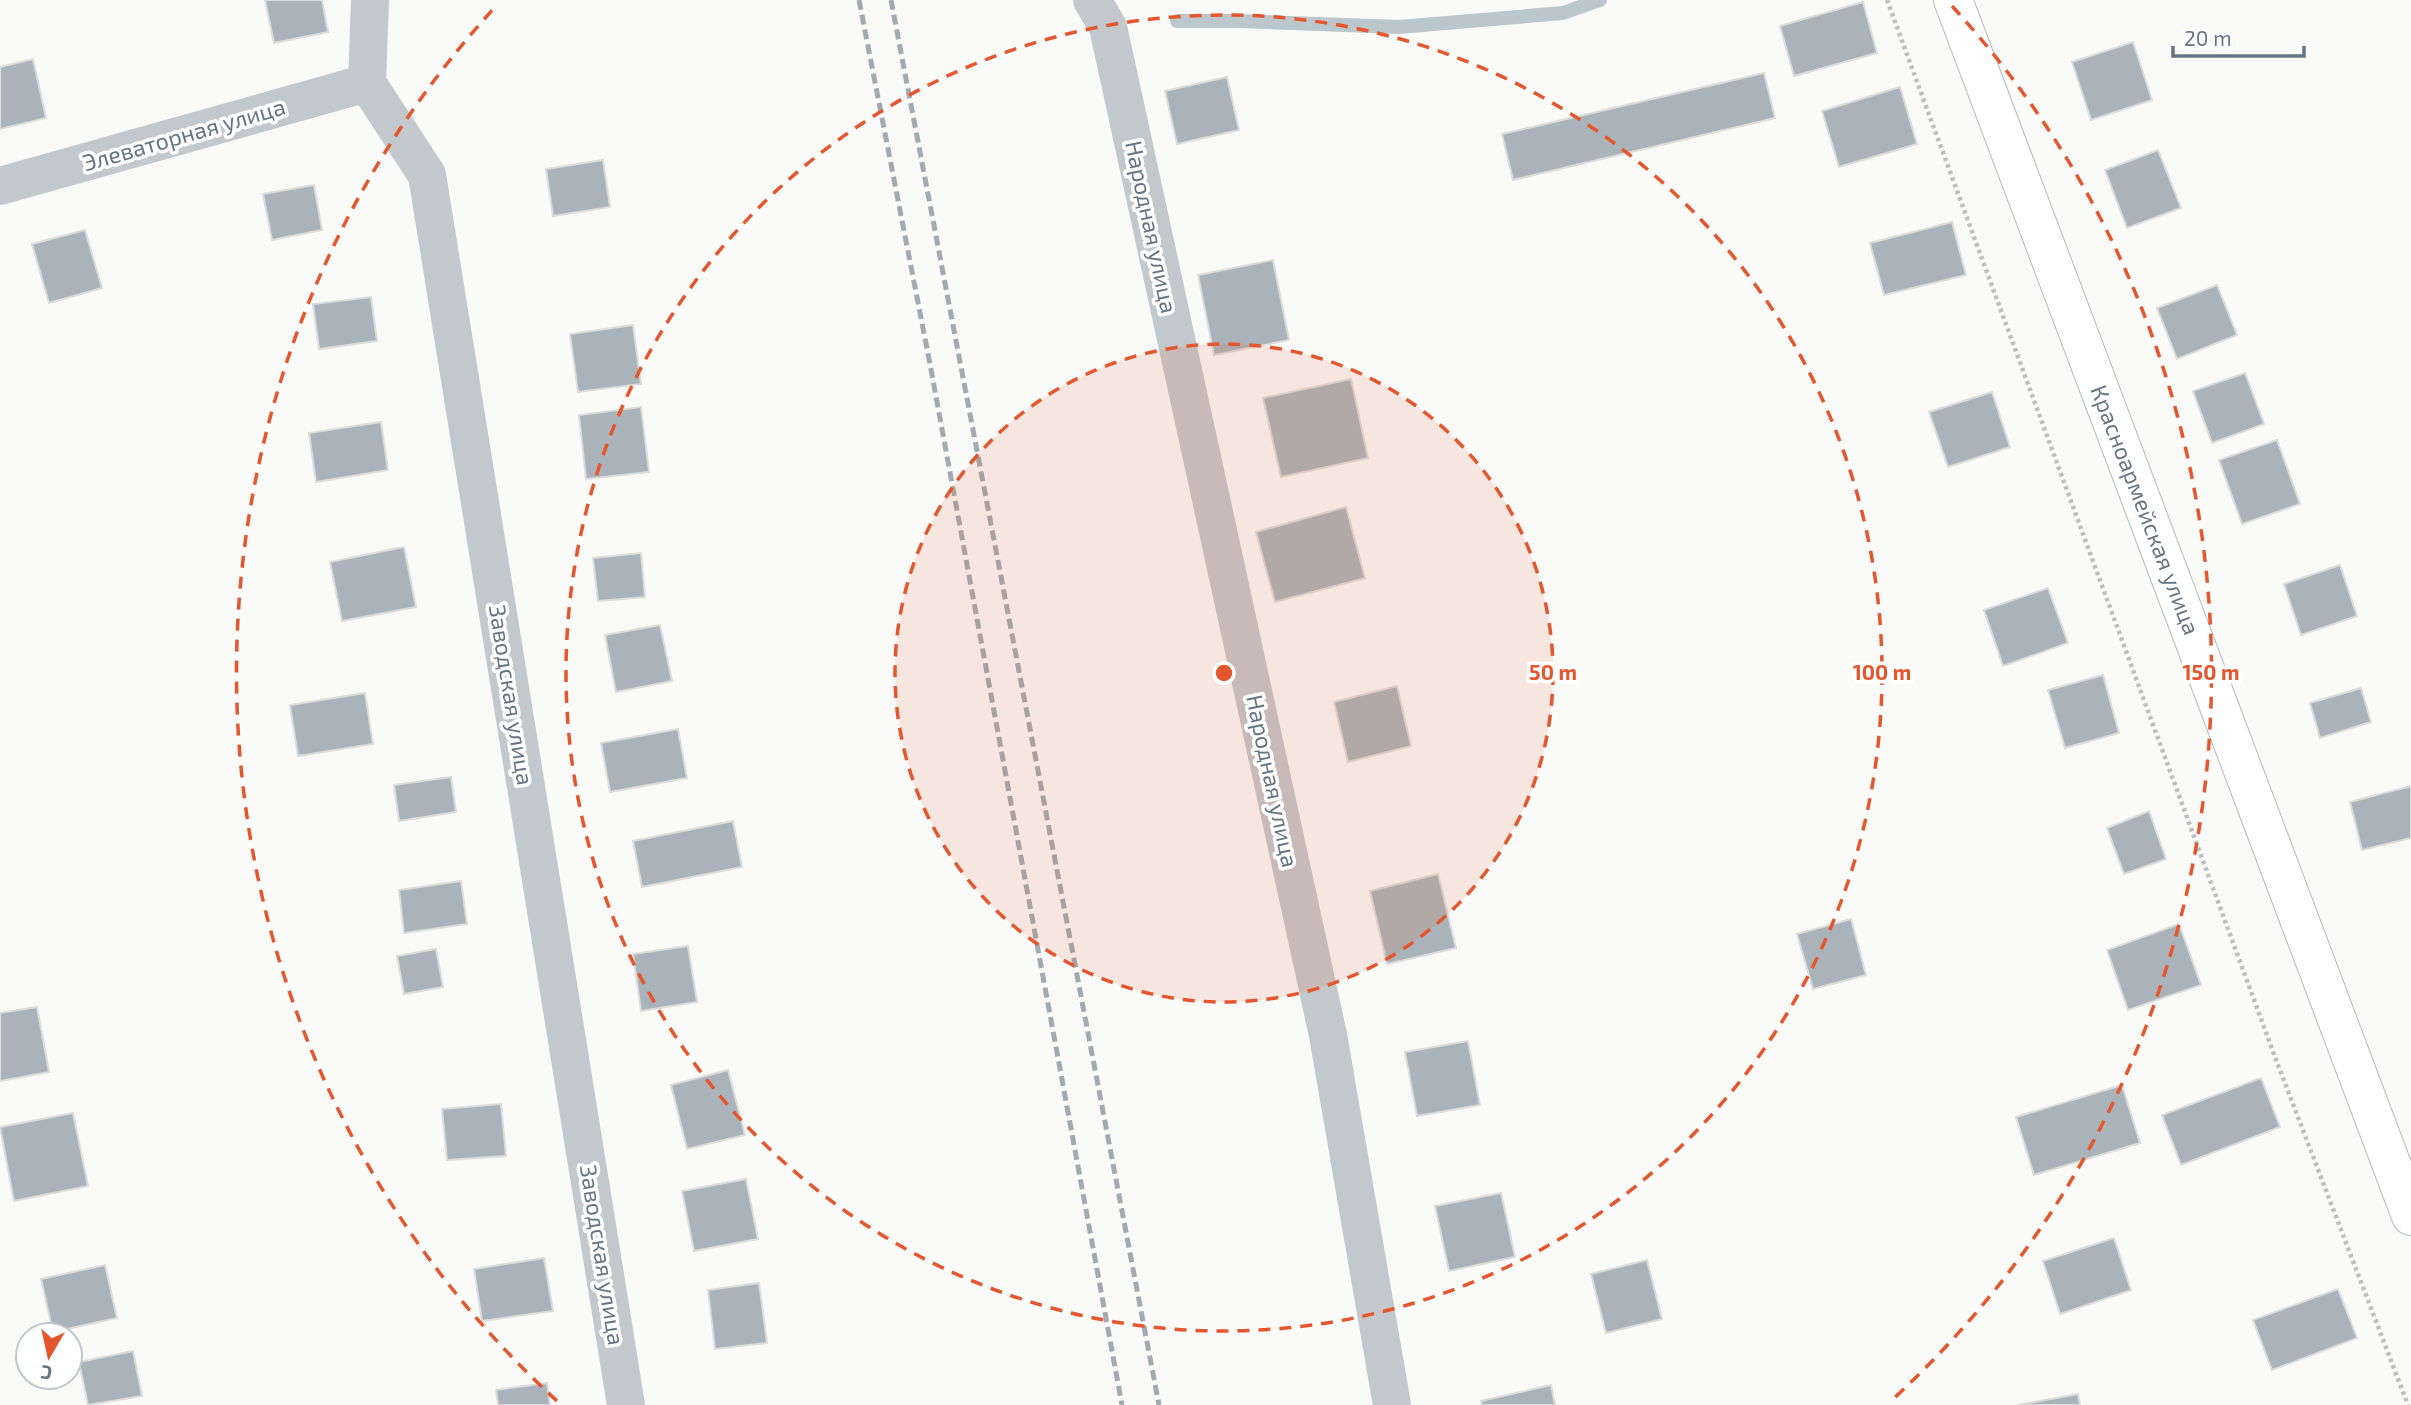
<svg xmlns="http://www.w3.org/2000/svg" width="2411" height="1405" font-family="'Exo 2',sans-serif">
  <style>
    .lines { fill: none; stroke-linecap: round; stroke-linejoin: round }
    .stream { stroke: #bbc7cb; stroke-width: 14 }
    .building { fill: #aab3b9; stroke: #dcdcda; stroke-width: 2 }
    .secondary-casing { stroke: #b3babf; stroke-width: 40 }
    .path { stroke: #bbbfc2; stroke-width: 4.5; stroke-dasharray: 3.5 3.5; stroke-linecap: butt }
    .street { stroke: #c3c8cc; stroke-width: 38 }
    .secondary { stroke: #fff; stroke-width: 38 }
    .rail { stroke: #a2aab0; stroke-width: 5; stroke-dasharray: 10 5; stroke-linecap: butt }
    .ring { fill: none; stroke: #e4572e; stroke-width: 3.5; stroke-dasharray: 12 9 }
    .labels { text-anchor: middle; stroke-width: 7; stroke-linejoin: round; paint-order: stroke }
    .street-label { font-size: 23px; fill: #657683; stroke: #fff }
    .centre { fill: #e4572e; stroke: #fff; stroke-width: 3.5 }
    .ring-label { font-size: 21px; text-anchor: middle; font-weight: bold; fill: #e4572e; stroke: #fff; stroke-width: 7; stroke-linejoin: round; paint-order: stroke }
  </style>
  <rect width="100%" height="100%" fill="#fafaf8"/>
  <g class="lines">
    <!-- stream -->
    <path class="stream" d="M1177,21H1240L1399,27L1563,13L1600,0"/>
  </g>
  <!-- building -->
  <path class="building" d="M265,0H322L328,32L274,43Z
    M1863,2L1877,53L1794,76L1780,26Z
    M2133,42L2152,100L2091,120L2072,62Z
    M33,59L46,118L0,129V67Z
    M1764,73L1775,118L1513,180L1502,134Z
    M1227,77L1239,130L1177,144L1165,91Z
    M1900,87L1917,144L1839,167L1822,111Z
    M2158,150L2181,208L2127,228L2105,170Z
    M603,160L610,207L553,216L546,169Z
    M314,185L322,230L272,240L263,194Z
    M1952,222L1966,275L1884,295L1870,243Z
    M85,230L102,288L49,303L32,244Z
    M1273,260L1289,340L1214,355L1198,275Z
    M2217,285L2237,335L2177,359L2157,308Z
    M371,297L377,341L319,349L313,304Z
    M633,325L641,384L578,392L570,334Z
    M2245,373L2264,424L2212,443L2193,391Z
    M1351,379L1368,458L1281,477L1263,398Z
    M1992,392L2010,447L1948,467L1929,412Z
    M641,407L649,472L586,479L579,415Z
    M381,422L388,470L316,482L309,433Z
    M2277,440L2300,504L2242,524L2219,460Z
    M1346,507L1365,578L1275,602L1256,532Z
    M404,547L416,607L342,621L330,562Z
    M641,553L645,597L598,601L593,558Z
    M2340,565L2357,616L2301,635L2284,584Z
    M2048,588L2068,643L2003,666L1984,610Z
    M660,625L672,681L616,692L605,635Z
    M2103,675L2119,733L2065,748L2048,690Z
    M1397,686L1411,746L1348,762L1334,702Z
    M2361,688L2371,722L2320,738L2310,703Z
    M365,693L373,744L298,756L290,705Z
    M678,729L687,778L610,792L601,743Z
    M451,777L456,812L399,821L394,785Z
    M2411,786V838L2362,850L2350,802Z
    M2149,811L2166,859L2124,874L2107,828Z
    M733,821L742,867L642,887L633,841Z
    M1438,874L1456,948L1387,964L1370,891Z
    M461,881L467,924L404,933L399,890Z
    M1851,919L1866,975L1813,989L1797,934Z
    M2179,924L2201,985L2128,1010L2107,950Z
    M688,946L697,1002L641,1011L633,954Z
    M436,949L443,987L404,994L397,956Z
    M37,1007L49,1072L0,1081V1013Z
    M1468,1041L1480,1105L1417,1116L1405,1052Z
    M728,1070L745,1135L687,1149L671,1085Z
    M2261,1078L2280,1127L2181,1165L2162,1115Z
    M2122,1085L2140,1143L2034,1175L2016,1117Z
    M501,1104L506,1156L447,1160L442,1109Z
    M73,1113L88,1186L14,1201L0,1127Z
    M746,1179L758,1239L694,1251L682,1191Z
    M1501,1193L1515,1257L1449,1271L1435,1206Z
    M2114,1238L2131,1290L2060,1314L2043,1261Z
    M544,1258L553,1311L482,1321L474,1269Z
    M1647,1260L1662,1319L1606,1333L1591,1274Z
    M105,1265L117,1318L53,1332L41,1279Z
    M759,1283L767,1343L715,1349L708,1290Z
    M2338,1289L2357,1338L2272,1370L2253,1320Z
    M133,1351L142,1396L88,1405L79,1362Z
    M547,1383L550,1405H498L496,1390Z
    M1551,1385L1555,1405H1482L1481,1401Z
    M2078,1394L2080,1405H2018Z"/>
  <g class="lines">
    <!-- secondary casing -->
    <g class="secondary-casing">
      <path id="secondary" d="M1953,0L2411,1216"/>
    </g>
    <!-- path -->
    <path class="path" d="M1887,0L2275,1057L2408,1405"/>
    <!-- street -->
    <path class="street" d="M370,0L367,83L427,175L626,1405
      M1092,0L1108,27L1328,1035L1392,1405
      M0,186L367,83"/>
    <!-- secondary -->
    <use href="#secondary" class="secondary"/>
    <!-- rail -->
    <path class="rail" d="M859,0L930,364L1122,1405
      M891,0L1159,1405"/>
  </g>
  <!-- distance rings -->
  <circle cx="1224" cy="673" r="329" fill="#e4572e" fill-opacity=".12"/>
  <g class="ring">
    <circle cx="1224" cy="673" r="329"/>
    <circle cx="1224" cy="673" r="658"/>
    <path d="M557 1401A987 987 0 0 1 496 6M1952 6A987 987 0 0 1 1891 1401"/>
  </g>
  <g class="labels">
    <!-- street labels -->
    <g class="street-label">
      <text transform="translate(184 135) rotate(-16)" y="8">Элеваторная улица</text>
      <text transform="translate(1151 227) rotate(78)" y="8">Народная улица</text>
      <text transform="translate(2145 510) rotate(69)" y="8">Красноармейская улица</text>
      <text transform="translate(511 695) rotate(81)" y="8">Заводская улица</text>
      <text transform="translate(1272 781) rotate(78)" y="8">Народная улица</text>
      <text transform="translate(602 1255) rotate(81)" y="8">Заводская улица</text>
    </g>
  </g>
  <circle cx="1224" cy="673" r="10" class="centre"/>
  <g class="ring-label">
    <text x="1553" y="680">50 m</text>
    <text x="1882" y="680">100 m</text>
    <text x="2211" y="680">150 m</text>
  </g>
  <!-- north arrow -->
  <g transform="translate(49 1356) rotate(189)"><circle r="33" fill="#ffffff" stroke="#c1c8cd" stroke-width="2"/>
  <path d="M0-5L12 26L0 18L-12 26Z" fill="#e4572e"/>
  <text y="-10" font-size="19" font-weight="bold" text-anchor="middle" fill="#657683">С</text>
  </g>
  <!-- scale -->
  <path d="M2173 46v10h131v-10" fill="none" stroke="#657683" stroke-width="3.5"/>
  <text x="2184" y="46" font-size="21" fill="#657683" stroke="#ffffff" stroke-width="5" paint-order="stroke">20 m</text>
</svg>
